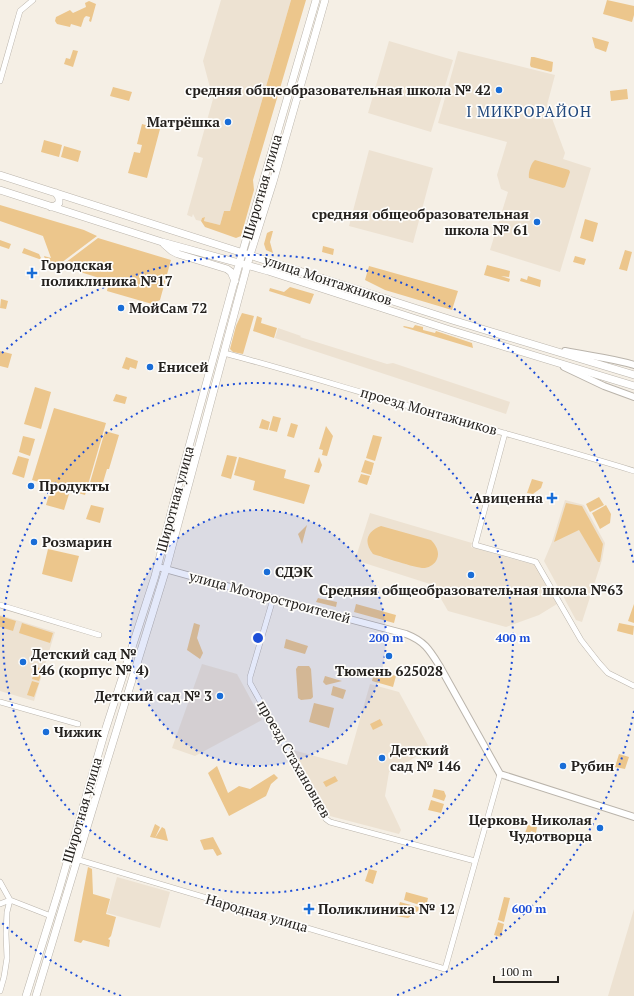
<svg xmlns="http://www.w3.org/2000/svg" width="634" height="996" font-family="'PT Serif',serif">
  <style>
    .built { fill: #ede2d2 }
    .green { fill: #ecc68c }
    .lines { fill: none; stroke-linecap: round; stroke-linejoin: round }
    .minor-casing { stroke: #bab4ab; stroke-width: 6 }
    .tertiary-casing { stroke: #bab4ab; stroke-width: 8 }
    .secondary-casing { stroke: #bab4ab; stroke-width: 8 }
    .minor { stroke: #fff; stroke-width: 5 }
    .tertiary { stroke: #fff; stroke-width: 6 }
    .secondary { stroke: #fff; stroke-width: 7 }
    .ring { fill: none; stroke: #1d4ed8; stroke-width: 2; stroke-dasharray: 2 4 }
    .poi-dot { fill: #196dd7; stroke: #fefdfb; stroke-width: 1.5 }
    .labels { text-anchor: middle; stroke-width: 3.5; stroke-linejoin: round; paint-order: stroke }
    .poi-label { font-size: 14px; font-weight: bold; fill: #24211e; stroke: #fefdfb; text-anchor: start }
    .street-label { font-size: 14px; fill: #24211e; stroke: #fefdfb }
    .neighbourhood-label { font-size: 15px; letter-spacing: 1px; fill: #20477c; stroke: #fefdfb }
    .centre { fill: #1d4ed8; stroke: #fefdfb; stroke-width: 2 }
    .ring-label { font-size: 12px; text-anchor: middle; font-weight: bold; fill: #1d4ed8; stroke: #fefdfb; stroke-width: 3.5; stroke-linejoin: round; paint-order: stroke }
  </style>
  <rect width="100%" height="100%" fill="#f5efe5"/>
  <!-- built -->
  <path class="built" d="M221,0H291L230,211H224L220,225L204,221L205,217L202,218L201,221L196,220L193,214L192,217L187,215L203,158L197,156L213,99L203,61Z
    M389,41L453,60L431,132L368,113Z
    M458,51L555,75L547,105L565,153L563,159L591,168L560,272L490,250L508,192L501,189L497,175L507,142L438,123Z
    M369,150L433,168L413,243L349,226Z
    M278,328L301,336L300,337L387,364L393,363L510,402L506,414L275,338Z
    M565,500L584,505L605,543L602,560L582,622L576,620L544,561L552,542Z
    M370,513L472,543L471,547L535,565L557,604L539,615L506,627L448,611L433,585L355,560Z
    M0,615L55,632L34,701L0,691Z
    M202,664L237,674L262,720L195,756L172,748Z
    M370,684L399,692L430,749L389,772L385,796L401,830L399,834L330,816L293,750L347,765Z
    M117,877L170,892L160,928L107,913Z
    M634,909V996H608Z"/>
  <!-- green -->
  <path class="green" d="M291,0H306L253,180L254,190L241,236L236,238L205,227L201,221L202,218L205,217L204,221L220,225L224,211H230Z
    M607,0L634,6V15L632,22L603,14Z
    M89,1L96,4L91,22L89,21L90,17L86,16L84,18L81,27L71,24L70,27L57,24L55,21L56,17L70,10L73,13L86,7L85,3Z
    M592,37L609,42L606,52L595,48Z
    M73,50L78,51L73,67L64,64L66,58L70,59Z
    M531,57H534L553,62L552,71L551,72L531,67L530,65Z
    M113,87L132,92L129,101L110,96Z
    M627,89L628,99L611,101L610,91Z
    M142,124L160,129L147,178L128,173L134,152L140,153L142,145L137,144Z
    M44,140L62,145L59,157L41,152Z
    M64,146L81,151L78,162L61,157Z
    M535,160L569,170L570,172L565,187L563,188L529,178C528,173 531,163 535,160Z
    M0,205L84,230L97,236L57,266L46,262L44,256L51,258L43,236L0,221Z
    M585,219L598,223L593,242L580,238Z
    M271,231H273L270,242L273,253L266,250L264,244L267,233Z
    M98,238L171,260L160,300L152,304L107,291L109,281L61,266Z
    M0,240L11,244L9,249L0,246Z
    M323,246L334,249L333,255L322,252Z
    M24,248L39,254L42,260L22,253Z
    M625,250L632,252L627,271L619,269Z
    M575,256L586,259L584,265L573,262Z
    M487,265L510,271L509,277L501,276L510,279L509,282L484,275Z
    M369,266L458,291L452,310L385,290L365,280Z
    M528,276L541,280L540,287L520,281L521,278L527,280Z
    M290,287L314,294L310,304L269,291L270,288L284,292Z
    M1,299L8,301L6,309L0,308Z
    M242,313L254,316L243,354L233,352L230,349L236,326Z
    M257,316L262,318L261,323L277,328L274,338L253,331Z
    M415,325L423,327V330L435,333L436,331L472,343L473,348L403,327L404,326L413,328Z
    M0,351L12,354L8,368L0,366Z
    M126,357L138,361L136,369L130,367L129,370L122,368Z
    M35,387L51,392L41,429L24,424Z
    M116,394L127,397L125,404L113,401Z
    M54,408L106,423L85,495L32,480Z
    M273,416L281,418L277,432L269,430Z
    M262,419L270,422L268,430L259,428Z
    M291,423L298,425L294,438L287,436Z
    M326,426L333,436L327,456L322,455L323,450L319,449Z
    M105,431L119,435L109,469H107L101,489L89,486Z
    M373,435L382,437L375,461L366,458Z
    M23,436L35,439L30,456L19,452Z
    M227,455L237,457L231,479L221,476Z
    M18,456L29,459L24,478L12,474Z
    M239,457L286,470L284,478L310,485L304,504L253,490L255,481L234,475Z
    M319,457L322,465L319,473L314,472Z
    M365,460L374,463L371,475L361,472Z
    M361,474L370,476L367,485L358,482Z
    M532,479L543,482L541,488L533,494L527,493Z
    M51,488L69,494L64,510L46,505Z
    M599,497L604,505L590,512L586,504Z
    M566,503L582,506L603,544L600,562H598L579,530L554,542Z
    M91,505L104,508L100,523L86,519Z
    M606,505L611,514L610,523L600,529L592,513Z
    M307,525L302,544L298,534Z
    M381,526L431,540C436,545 440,552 437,559C435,564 430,567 425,568C418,569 383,557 373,554C363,542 367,531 381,526Z
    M48,549L79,556L72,582L42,574Z
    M318,598L337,602L336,607L316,602Z
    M356,604L396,615L394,623L354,612Z
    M634,604V623L628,621Z
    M0,616L16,621L13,631L0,627Z
    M22,623L53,633L50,643L19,633Z
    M194,623L200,625L197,638L203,653L200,659L187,650Z
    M619,623L634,626L633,635L617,631Z
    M286,639L308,646L305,654L284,648Z
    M298,666H309L311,669L313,697L311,699L301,700L298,698L296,669Z
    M36,667L43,669L39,681L32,679Z
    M375,670L396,676L393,687L372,681Z
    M325,676L342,681L326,685L323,682Z
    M32,681L39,683L34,697L27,695Z
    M333,686L346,690L343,699L331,695Z
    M314,703L334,708L329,728L309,722Z
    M380,719L383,725L373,730L370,724Z
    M619,754L629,757L625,769L615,767Z
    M217,766L228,793L239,786L250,789L274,774L278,778L271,784L266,796L229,816L208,773Z
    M335,776L338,781L326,787L323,782Z
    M434,789L444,791L446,796L444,801L432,797Z
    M431,800L444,804L441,813L428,810Z
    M155,824L160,827L155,838L150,837Z
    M528,825L537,827L536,833L531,831L530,835L525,833Z
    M162,827L165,829L168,841L155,838Z
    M213,837L222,854L217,856L213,849L204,850L200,840Z
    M88,867L92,869L93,894L110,899L106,914L116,917L111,936L108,939L110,940L109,947L83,940L81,943L74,941Z
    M369,869L377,871L373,884L365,881Z
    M406,892L428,898L426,907L404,900Z
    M504,897L510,898L504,922L498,920Z
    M400,902L422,908L408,918L396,916Z
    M498,922L504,924L501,937L494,935Z"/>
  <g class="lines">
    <!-- minor casing -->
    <g class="minor-casing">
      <path id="minor" d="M0,81L20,11L33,0
        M224,353C288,370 352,390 416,408C489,429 562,449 634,471
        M505,433L475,545L536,562L581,640L599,663L608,673L634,686
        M273,599L250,677V683L326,819L330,822L475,861
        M0,605L99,635
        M0,702L78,724
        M69,857L445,969L500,774
        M0,882L10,900L51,916
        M0,904L10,900
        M0,991L4,977L7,958L6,934L7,912L10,900"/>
    </g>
    <!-- tertiary casing -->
    <g class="tertiary-casing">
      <path id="tertiary" d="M565,351C588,356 612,358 634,365
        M564,367L604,386L634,397
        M158,567L277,600L406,634C424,641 429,649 439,665L500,774L634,817"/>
    </g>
    <!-- secondary casing -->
    <g class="secondary-casing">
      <path id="secondary" d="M0,175L452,320L634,375
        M0,190L162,242L268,271L450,330L634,386
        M51,207L55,206L59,203V198L56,193
        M164,244L172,251L178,254L227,269L231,272L235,281
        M26,996L59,890L105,731L155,576L173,505L239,264L316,0
        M36,996L101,781L166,569L250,255L273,182L325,0"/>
    </g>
    <!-- minor -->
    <use href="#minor" class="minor"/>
    <!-- tertiary -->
    <use href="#tertiary" class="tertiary"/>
    <!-- secondary -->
    <use href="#secondary" class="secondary"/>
  </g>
  <!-- distance rings -->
  <circle cx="258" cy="638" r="128" fill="#1d4ed8" fill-opacity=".12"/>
  <g class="ring">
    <circle cx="258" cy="638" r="128"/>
    <circle cx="258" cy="638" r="255"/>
    <path d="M634 711A383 383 0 0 1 395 996M121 996A383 383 0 0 1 2 923M2 353A383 383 0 0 1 634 565"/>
  </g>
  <!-- markers -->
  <g class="poi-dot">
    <circle cx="499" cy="90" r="4"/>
    <circle cx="228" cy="122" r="4"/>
    <circle cx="537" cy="222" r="4"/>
    <path d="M30 267h4v4h4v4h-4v4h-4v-4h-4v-4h4z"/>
    <circle cx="121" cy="308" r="4"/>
    <circle cx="150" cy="367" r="4"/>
    <circle cx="31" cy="486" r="4"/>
    <path d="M550 492h4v4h4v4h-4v4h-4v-4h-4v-4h4z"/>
    <circle cx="34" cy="542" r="4"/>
    <circle cx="267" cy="572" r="4"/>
    <circle cx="471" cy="575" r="4"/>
    <circle cx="389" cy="656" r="4"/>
    <circle cx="23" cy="662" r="4"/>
    <circle cx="220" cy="696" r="4"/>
    <circle cx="46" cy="732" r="4"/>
    <circle cx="382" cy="758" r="4"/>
    <circle cx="563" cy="766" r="4"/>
    <circle cx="600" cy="828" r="4"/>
    <path d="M307 903h4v4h4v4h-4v4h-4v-4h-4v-4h4z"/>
  </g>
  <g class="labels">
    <!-- poi labels -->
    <g class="poi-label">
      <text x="491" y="95" text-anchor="end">средняя общеобразовательная школа № 42</text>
      <text x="220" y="127" text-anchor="end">Матрёшка</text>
      <text x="529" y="219" text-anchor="end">средняя общеобразовательная<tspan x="529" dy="16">школа № 61</tspan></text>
      <text x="41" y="270">Городская<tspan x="41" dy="16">поликлиника №17</tspan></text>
      <text x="129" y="313">МойСам 72</text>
      <text x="158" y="372">Енисей</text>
      <text x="39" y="491">Продукты</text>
      <text x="543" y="503" text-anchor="end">Авиценна</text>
      <text x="42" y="547">Розмарин</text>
      <text x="275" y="577">СДЭК</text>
      <text x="471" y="595" text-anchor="middle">Средняя общеобразовательная школа №63</text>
      <text x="31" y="659">Детский сад №<tspan x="31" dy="16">146 (корпус № 4)</tspan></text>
      <text x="389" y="676" text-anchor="middle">Тюмень 625028</text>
      <text x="212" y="701" text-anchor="end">Детский сад № 3</text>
      <text x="54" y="737">Чижик</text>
      <text x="390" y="755">Детский<tspan x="390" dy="16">сад № 146</tspan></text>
      <text x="571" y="771">Рубин</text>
      <text x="592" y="825" text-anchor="end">Церковь Николая<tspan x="592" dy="16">Чудотворца</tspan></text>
      <text x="318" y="914">Поликлиника № 12</text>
    </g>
    <!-- street labels -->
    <g class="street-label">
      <text transform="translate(262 187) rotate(-74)" y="5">Широтная улица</text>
      <text transform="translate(328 280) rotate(18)" y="5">улица Монтажников</text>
      <text transform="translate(429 411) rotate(16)" y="5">проезд Монтажников</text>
      <text transform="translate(175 499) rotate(-75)" y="5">Широтная улица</text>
      <text transform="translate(270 597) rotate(15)" y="5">улица Моторостроителей</text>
      <text transform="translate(294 759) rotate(60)" y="5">проезд Стахановцев</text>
      <text transform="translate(82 810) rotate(-74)" y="5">Широтная улица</text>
      <text transform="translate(257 913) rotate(16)" y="5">Народная улица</text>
    </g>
    <!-- neighbourhood labels -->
    <g class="neighbourhood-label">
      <text x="529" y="117">I МИКРОРАЙОН</text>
    </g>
  </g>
  <circle cx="258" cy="638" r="6" class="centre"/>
  <g class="ring-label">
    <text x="386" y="642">200 m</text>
    <text x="513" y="642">400 m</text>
    <text x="529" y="913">600 m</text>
  </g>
  <!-- scale -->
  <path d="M494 976v6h64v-6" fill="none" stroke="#24211e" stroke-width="2"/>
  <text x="500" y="976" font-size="12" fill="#24211e" stroke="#fefdfb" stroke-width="3" paint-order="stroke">100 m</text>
</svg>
